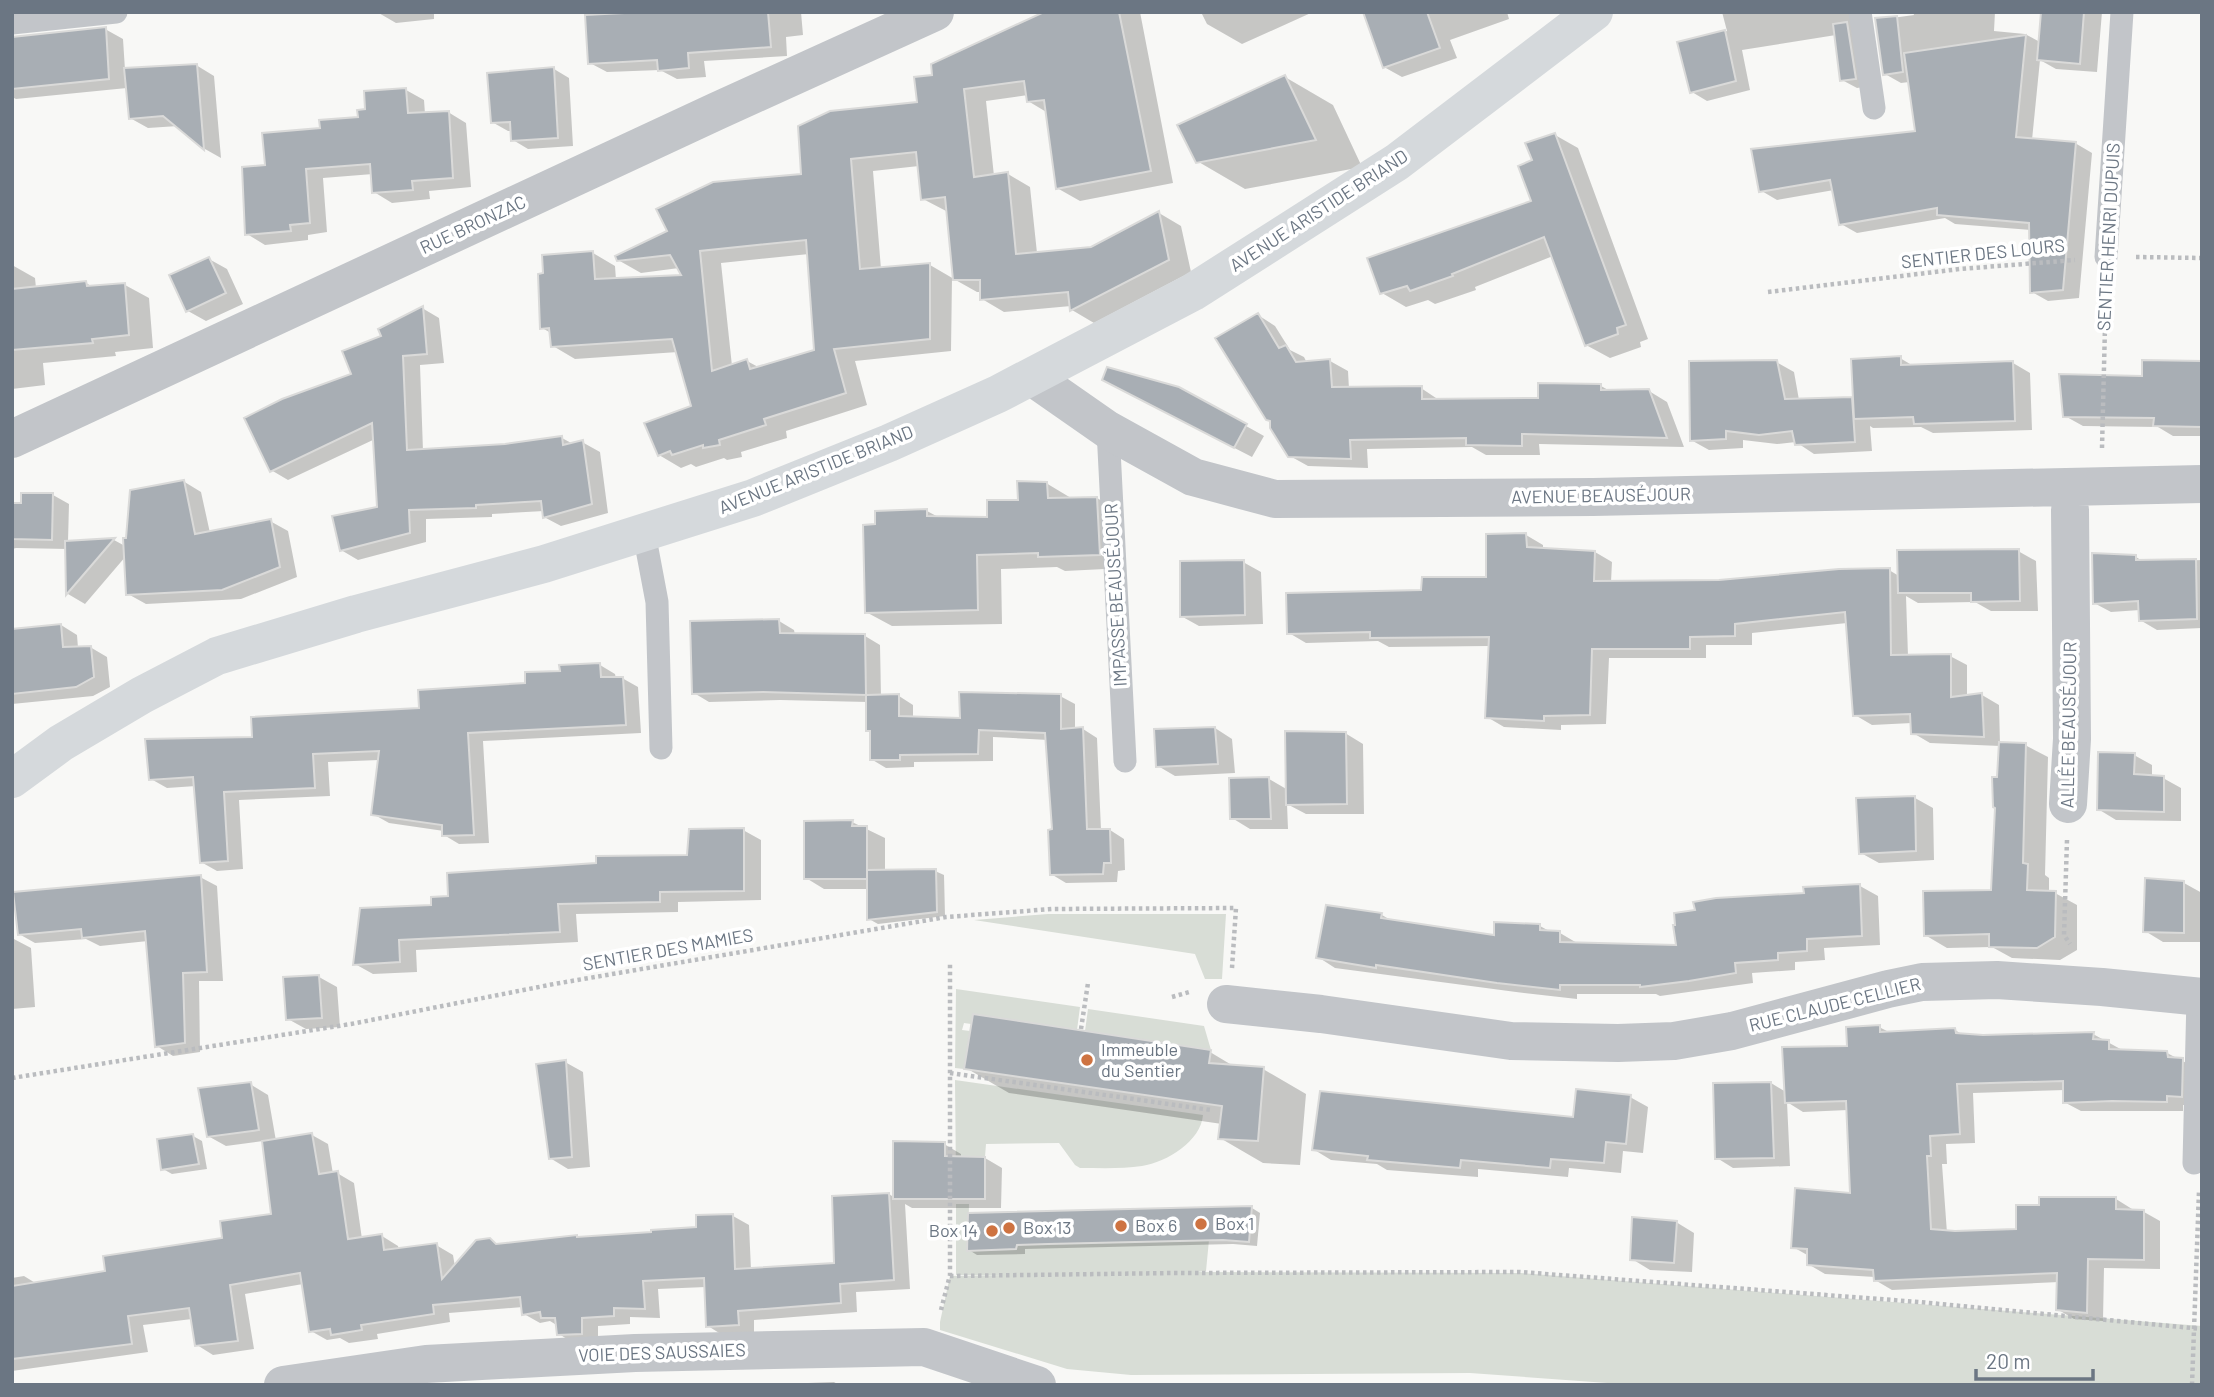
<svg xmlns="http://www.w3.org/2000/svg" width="2214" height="1397" font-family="Barlow,sans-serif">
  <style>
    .green { fill: #d8ddd6 }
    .shadow { fill: #0003; fill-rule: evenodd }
    .building { fill: #a8aeb4; stroke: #dadad9; stroke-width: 2; fill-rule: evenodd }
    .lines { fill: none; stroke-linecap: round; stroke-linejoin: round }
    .path { stroke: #babcbf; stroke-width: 4.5; stroke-dasharray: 3.5 3.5; stroke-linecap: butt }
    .lane { stroke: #c2c5c9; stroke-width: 23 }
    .street { stroke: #c2c5c9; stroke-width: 38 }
    .secondary { stroke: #d5d9dc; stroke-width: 38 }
    .poi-dot { fill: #ce7341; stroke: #fff; stroke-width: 2.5 }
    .labels { text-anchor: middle; stroke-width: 7; stroke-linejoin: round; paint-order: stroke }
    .street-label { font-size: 18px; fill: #6b7683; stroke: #fff }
    .poi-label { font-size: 18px; fill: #6b7683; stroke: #fff; text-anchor: start }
  </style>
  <rect width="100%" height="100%" fill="#f8f8f6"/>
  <!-- green -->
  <path class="green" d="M1048,914H1226L1222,979H1205L1195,954L974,920Z
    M956,989L1080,1007L1077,1030L973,1014L971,1024L964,1023L962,1030L970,1031L964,1069L955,1068Z
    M1088,1009L1204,1026L1211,1050L1085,1031Z
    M955,1080L1203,1115C1201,1141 1167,1162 1142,1166C1123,1169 1101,1168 1080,1168L1075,1165L1059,1143L986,1144L985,1157H966L967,1179H956Z
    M956,1204H969L968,1251L1016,1249L1017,1244L1209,1240L1206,1271L1197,1272L1521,1273L2202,1326V1385H1635L1470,1373L1131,1375L1067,1369L940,1330V1322L950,1276L1005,1275H956Z"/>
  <!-- shadow -->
  <path class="shadow" d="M377,12H434V19L396,23Z
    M624,12H801L803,35L786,37L787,56L704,61L706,77L677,79L660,70L607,72L590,63L624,15Z
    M1049,12H1140L1173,183L1080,201L1057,188L1048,113L1028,101V95L986,101L994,176L1008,174L1030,187L1037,253L1091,249L1159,213L1181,226L1191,272L1094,323L1072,310L1071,306L1004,312L982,299V292H977L952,278L951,351L855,361L867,405L786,431L787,438L741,452L742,457L727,460L724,458L696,467L691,464L681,468L659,455L693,407L678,352L575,359L553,346L551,333L542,328L593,253L615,266L616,280L684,277L679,268L641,273L618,260L803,176L919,104L934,77ZM919,166L923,199L948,212L954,279L930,265L881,269L873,171ZM809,254L816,352L760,368L747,361L732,366L721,263Z
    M1201,12H1313L1242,44L1207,24Z
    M1365,12H1507L1509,19L1450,40L1457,58L1402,77L1384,67Z
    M1722,12H1861L1870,86L1857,88L1842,80L1836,35L1742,50L1750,90L1707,101L1692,92L1679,43L1727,31Z
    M1913,12H1995L1994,31L2025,34L2040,42L2043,12H2102L2097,72L2056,69L2040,60L2032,140L2075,143L2092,153L2079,298L2048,301L2032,292L2031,230L1955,224L1945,218L1857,233L1841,224L1834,190L1777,200L1760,190L1917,132L1909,82L1901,83L1885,74L1877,20L1914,15Z
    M105,29L123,39L125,70L196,65L214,76L221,158L205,149L178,126L148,128L130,118L127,88L16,99L12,97V39Z
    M554,69L569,78L573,146L528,149L513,140V131H508L492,122Z
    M1285,77L1333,105L1362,167L1245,189L1197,161Z
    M406,90L424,100L425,114L448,112L466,123L471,187L429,191L430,199L392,203L374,192L373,174L323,178L327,232L308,235V240L265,245L247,234L267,166L322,130L360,119L367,111Z
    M1555,135L1578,148L1648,339L1640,342L1641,347L1610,358L1586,345L1553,256L1475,287L1476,290L1435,304L1428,300L1406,307L1382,293L1533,202L1534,161Z
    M209,259L227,269L243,304L206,321L188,311Z
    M12,265L35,278L36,288L86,283L93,287L125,285L149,298L153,348L115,352L116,356L43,363L45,385L12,389Z
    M422,308L439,318L444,363L420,365L423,451L506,446L562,438L573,444L582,442L600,452L608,513L561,526L544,517V511L492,514V517L426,519V542L358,560L341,550L379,508L375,439L288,480L271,470L384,337Z
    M1258,315L1275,326L1290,350L1304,357L1307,363L1330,361L1348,371L1349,389L1421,388L1439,400H1539L1601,386L1610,391H1649L1667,402L1684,447L1539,444L1540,455H1486L1472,447L1367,449L1368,468L1308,466L1290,456Z
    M1900,358L1915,367L2013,363L2030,373L2032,430L1933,433L1921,427L1873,428L1870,426L1872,451L1814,454L1796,442L1777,444L1743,440V448L1709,450L1691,440L1776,362L1794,372L1799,400L1852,399L1855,400Z
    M2202,362V436H2173L2158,427L2083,426L2065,416L2144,378Z
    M1178,388L1264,436L1252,457L1122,390Z
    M183,481L201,492L210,533L270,521L288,531L297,577L241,599L146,604L128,594L126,556L85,604L68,594L67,549L16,548L12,549V504H22L53,495L69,504L68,542L114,540L125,546L128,539Z
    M1046,483L1071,498H1097L1122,513L1125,568L1065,571L1057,567L1001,569L1002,624L892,626L866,612L877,526L927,511L940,518L989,519Z
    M1526,535L1543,545V550L1595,552L1612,562L1611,582H1719L1889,570L1899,576L2018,551L2036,561L2038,611H1991L1975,602L1918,603L1906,596L1908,656H1950L1967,665V697L1982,695L1999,705L2000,744L2025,745L2048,757L2045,875L2049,878V892L2055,893L2077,905V950L2060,960L2012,958L1992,947L1947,948L1925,935L1993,892L2000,746L1930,743L1913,733L1912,723L1872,725L1855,715L1847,623L1752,633V645H1706V658H1609L1606,724L1561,725V730L1504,727L1487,717L1490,646L1389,647L1378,641L1306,643L1289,633L1422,592L1487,579Z
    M2136,557L2144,562L2202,560V628L2157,630L2140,620V610L2111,612L2094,603Z
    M1243,562L1261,572L1263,624L1199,626L1181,616Z
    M779,621L794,630L795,635L865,636L880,645L881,697L899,696L913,705V718L962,720L1060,696L1075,704V730L1083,729L1097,738L1101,830H1110L1124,839L1125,870L1118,871L1117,882L1066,883L1051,874L1054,831L1048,740L993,737V761L914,762V767L886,768L871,759V732L868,730V702L780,700L709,702L694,693Z
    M61,625L77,635L78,648L90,647L107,657L110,687L93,696L12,704V628L16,630Z
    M600,665L615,674L616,679L622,678L638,687L641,733L483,741L489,843L459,844L444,835V831L389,823L373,814L379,760L328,762L330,796L239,800L243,869L217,871L201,862L196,786L167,788L151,779L254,739L421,710L527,685L562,672Z
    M1215,728L1232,739L1235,773L1175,776L1158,766Z
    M1345,733L1363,744L1364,814H1306L1287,804L1288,829H1250L1232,818L1269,779L1288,790Z
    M2134,755L2152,765V777L2163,778L2181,788V821L2116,820L2098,809Z
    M1915,798L1933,808L1934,860L1879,863L1861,853Z
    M852,822L885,838V872L935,871L944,875L945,916L878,924L869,919V889H824L806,878Z
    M743,830L761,840V900L678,902V912L576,914L578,942L416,950L417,972L373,974L355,964L433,906L450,897L689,857Z
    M200,877L217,886L223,981H199L200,1052L173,1056L157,1046L148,941L100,946L86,939L35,943L19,934Z
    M2184,883L2202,893L2201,942H2163L2145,931Z
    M1860,886L1878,896L1880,945L1824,948L1825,960L1795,962V970L1752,973L1753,983L1660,996L1656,994H1577V999L1516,992L1335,968L1318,957L1382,915L1392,921L1496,937L1540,926L1551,932L1560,933L1577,943L1678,947L1806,894Z
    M12,938L31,948L35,1007L12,1009Z
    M319,977L337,987L340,1027L306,1029L288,1019Z
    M1879,1027L1891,1033L1955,1030L1963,1035L2093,1034L2124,1051L2167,1053L2198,1069V1106L2183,1105V1111H2081L2064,1102L2065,1090L1973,1093L1975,1143L1946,1144L1947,1164H1942L1947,1233L2018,1231L2040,1206L2116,1199L2132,1209V1211L2144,1212L2160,1221V1269L2104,1268L2103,1321L2074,1319L2057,1309L2059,1282L1892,1290L1875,1280V1277L1825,1274L1808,1264L1809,1256L1793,1247L1852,1195L1848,1110L1803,1112L1787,1102L1790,1166L1733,1168L1717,1158L1771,1083L1786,1092Z
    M1210,1052L1235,1067L1263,1069L1306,1094L1300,1165L1263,1163L1220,1138L1222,1124L1009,1093L966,1068Z
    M565,1062L583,1072L590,1167L568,1169L550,1158Z
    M250,1084L268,1095L276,1141L312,1135L328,1144L333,1174L337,1173L354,1183L362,1239L382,1236L398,1246L399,1250L436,1245L453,1255L455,1267L498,1245L577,1237L581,1239L698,1229L733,1216L749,1225L751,1270L836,1265L889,1194L895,1198L944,1144L961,1154V1158H985L1002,1168L1001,1208H912L905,1204L910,1289L856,1292L857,1312L754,1320V1334L724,1336L708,1326L706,1287L658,1289L660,1318L630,1317V1324L598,1326V1342L575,1344L559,1334L558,1326L550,1321L540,1323L524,1314L523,1307L449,1313L450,1322L377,1334L378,1339L349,1343L340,1338L327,1340L311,1331L303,1284L245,1294L254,1349L213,1355L197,1345L192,1319L143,1325L148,1352L12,1371V1278L24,1276L37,1284L107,1273L224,1239L273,1215L263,1141L226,1146L208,1136Z
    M1630,1097L1648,1107L1643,1153L1623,1151L1621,1173L1569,1168L1568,1177L1478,1169V1177L1387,1170L1377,1164L1331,1160L1313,1149L1575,1118Z
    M193,1136L202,1141L207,1169L172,1174L163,1169Z
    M1252,1208L1260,1213L1257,1246L1233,1244L1025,1249V1254L977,1255L969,1250Z
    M1676,1222L1694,1233L1692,1272L1650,1270L1632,1259Z
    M834,1382L839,1385H755Z"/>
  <!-- building -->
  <path class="building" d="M644,12H768L771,47L688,53L689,68L658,71L657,60L588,64L585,15Z
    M1044,12H1119L1151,171L1056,189L1044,100L1027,102L1024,81L964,89L974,177L1008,172L1016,254L1091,247L1159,211L1169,260L1070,311L1068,292L980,300V280H953L945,197L921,200L916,152L851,159L860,269L930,263V339L834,349L846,393L764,419L766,425L719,440L720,445L703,448V445L672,455L670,451L658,456L644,423L691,406L672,339L551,347L549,328L540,329L538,274L543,273L542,255L593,251L595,279L681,275L670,255L617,261L615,256L667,231L656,209L713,182L801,174L798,126L830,111L917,102L914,77L932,75L931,64ZM806,240L814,350L750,369L747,359L712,371L700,251Z
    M1363,12H1427L1440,48L1383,68Z
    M2041,12H2084L2080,64L2037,60Z
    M1897,16L1903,72L1883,75L1875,18Z
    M1847,22L1856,79L1840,81L1833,24Z
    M106,27L109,79L12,89V37Z
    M1725,30L1736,81L1690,93L1677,42Z
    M2026,35L2016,137L2076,142L2063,290L2030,293L2029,223L1937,215V208L1839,225L1830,180L1759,192L1751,149L1915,131L1904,53Z
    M197,64L204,150L163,116L129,119L124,68Z
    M554,67L558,138L511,141L510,122L491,123L487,73Z
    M1285,75L1316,140L1196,163L1177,125Z
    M406,88L408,113L449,111L453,178L412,181L413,190L372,193L370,164L306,169L310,223L290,225L291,231L245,235L242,167L265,165L262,133L320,128L319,120L358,117L357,110L365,109L364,91Z
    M1555,133L1626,325L1617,328L1618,334L1585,346L1544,237L1452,274L1453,276L1410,291L1407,286L1380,294L1367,258L1531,201L1518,166L1532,160L1525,143Z
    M209,257L226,293L186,312L169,275Z
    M86,281L87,286L125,283L129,335L92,339L93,343L12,350V289Z
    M423,306L427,354L403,356L407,450L505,444L562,436L563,445L583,440L592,504L543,518L541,501L476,505V508L409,510L410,533L340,551L332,516L377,507L372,423L270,472L244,418L282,399L351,374L342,351L381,336L378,329Z
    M1258,313L1279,348L1286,345L1296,362L1330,359L1332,387L1422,386V399L1538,398V383L1601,384V390L1649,389L1667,438L1522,434V446L1466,445V438L1350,440L1351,459L1288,457L1270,428V421L1266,420L1215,338Z
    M1901,356V365L2013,361L2015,421L1914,424L1913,417L1854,419L1851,359Z
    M1777,360L1785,399L1852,397L1855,442L1795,445L1792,431L1759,435L1726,431V439L1690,441L1689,361Z
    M2142,360L2202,361V427L2153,426L2154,418L2063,417L2059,374L2142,376Z
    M1107,367L1179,387L1247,424L1234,448L1102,380Z
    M184,480L195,534L271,519L280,567L222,590L126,595L123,538H126L130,490Z
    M1017,481L1047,482L1048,498L1097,497L1100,555L1038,557V553L977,555L978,610L865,613L863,525L875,524V511L927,509V516L987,517V500H1018Z
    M21,493H53L52,540L12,539V503H21Z
    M1526,533L1527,547L1595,551L1594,581L1719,580L1839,569L1890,568L1891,655L1951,654V697L1982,693L1984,737L1911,734L1910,714L1853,716L1845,612L1735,624V636L1690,637V649H1592L1590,715L1544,716V721L1485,718L1489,637L1370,638V632L1287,634L1286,593L1421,590L1422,577H1486V534Z
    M115,538L66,595L65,541Z
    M2019,549L2020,601L1971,602V593H1898L1897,550Z
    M2092,553L2136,555V560L2196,559L2197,619L2139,621L2138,601L2093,604Z
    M1244,560L1245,615L1180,617V561Z
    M779,619L780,633L865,634L866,695L763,692L692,694L690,621Z
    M61,624L63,647L91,646L94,677L76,687L12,694V629Z
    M600,663L601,677H623L626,725L468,733L474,835L442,836V825L371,815L379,751L313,754L315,788L224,792L228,861L200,863L193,777L149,780L145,739L252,737L251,717L419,708L418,690L525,683V672L560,671L559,665Z
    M959,692L1061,694V729L1083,727L1087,829H1110L1111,863H1104L1103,874L1050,875L1048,830L1052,829L1045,733L979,730L978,754L900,755V760H870V731H866V695L899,694V716L960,718Z
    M1215,727L1218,764L1156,767L1154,729Z
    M1285,731L1346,732L1347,804L1286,805Z
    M1999,742L2026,743L2023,863L2028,864L2027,890L2056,891L2055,937L2037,948L1989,947V934L1924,936L1923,891L1991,890L1995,808L1993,807L1992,777H1997Z
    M2098,752L2135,753L2134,774L2164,776V812L2097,810Z
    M1269,777L1271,819H1230L1229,778Z
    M1915,796L1916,851L1859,854L1856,798Z
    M853,820L852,826H867V879H804V821Z
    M744,828V891L660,892V902L558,904L560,932L399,940L400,962L353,965L360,908L431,905V897L448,896L447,873L596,863V856L687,855L689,829Z
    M936,869L937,912L867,920V870Z
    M201,875L207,972L183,973L185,1043L155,1047L145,931L82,938L81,929L18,935L13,892Z
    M2145,878L2184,881V933L2143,932Z
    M1860,884L1862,936L1807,939V951L1778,953V960L1735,963L1736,973L1689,981L1640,987V985H1560V990L1497,983L1376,965V968L1316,958L1326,905L1382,913L1381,918L1494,935V922L1540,924V930L1560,931V942L1676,945L1673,925H1675L1674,913L1695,910L1693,902L1716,898L1804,893L1803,887Z
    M319,975L322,1018L286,1020L283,977Z
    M973,1014L1211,1050L1209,1063L1264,1067L1258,1141L1218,1139L1222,1106L964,1069Z
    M1880,1025V1032L1955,1028L1956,1033L1983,1035L2094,1032L2093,1039L2109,1040V1049L2167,1051L2168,1057L2183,1058L2182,1097L2167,1096V1102L2112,1101L2063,1103V1081L1957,1084L1960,1134L1930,1136L1931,1156H1927L1931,1229L1955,1231L2016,1229V1205H2039V1197H2116V1209L2144,1210V1260L2088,1259L2087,1313L2056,1310L2057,1273L1874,1281L1873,1270L1807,1265V1249L1791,1248L1795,1188L1850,1193L1846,1101L1785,1103L1782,1047L1847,1046L1846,1027Z
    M566,1060L572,1157L549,1159L536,1064Z
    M251,1082L259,1130L207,1137L198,1088Z
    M1771,1082L1774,1158L1715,1159L1713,1083Z
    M1576,1089L1631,1095L1626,1144L1606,1142L1604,1163L1551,1159L1550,1168L1461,1160L1460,1168L1367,1160L1368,1156L1312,1150L1320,1091L1573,1117Z
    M312,1133L319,1174L338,1171L348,1239L382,1234L384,1250L437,1243L442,1279L476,1240L490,1238L496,1244L577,1235V1237L651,1232V1230L696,1227V1215L733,1214L735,1269L834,1263L832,1196L889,1193L894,1280L840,1284L841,1303L738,1311L739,1325L706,1327L704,1278L643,1281L645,1309L614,1308V1316L582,1318V1334L557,1335L555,1318H541L540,1312L522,1315L520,1297L433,1305L434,1314L361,1325L362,1330L331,1335L330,1329L309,1332L300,1273L230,1285L238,1341L195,1346L189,1308L128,1316L132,1344L12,1359V1286L105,1271L103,1256L222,1238L220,1221L271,1214L262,1141Z
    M193,1134L199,1164L161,1170L157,1139Z
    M893,1141L945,1142V1156L985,1157V1199H893Z
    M1252,1206L1249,1242L1223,1240L1048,1244L1017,1245L1016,1249L967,1251L968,1213Z
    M1632,1217L1677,1221L1674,1263L1630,1260Z"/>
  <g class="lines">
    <!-- path -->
    <path class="path" d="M2136,257L2202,258
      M1768,292L1960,269L2075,260
      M2102,448L2106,286
      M2067,840L2064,935L2070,944
      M1172,997L1189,992
      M1081,1029L1088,983
      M950,1073L1211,1110
      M12,1078L351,1024L554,984L946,917L1052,909L1236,908L1232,968
      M950,1276L1175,1273L1520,1272L1919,1302L2202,1329
      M941,1310L950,1275V963
      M2192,1385L2199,1191"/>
    <!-- lane -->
    <path class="lane" d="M1860,12L1874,108
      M12,23L116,12
      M2106,257L2122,12
      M1108,430L1125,761
      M644,533L657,602L661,748
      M2194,1163L2198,997"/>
    <!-- street -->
    <path class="street" d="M1032,377L1108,430L1193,477L1275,499L1593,497L2202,484
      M12,439L717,111L935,12
      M2068,804L2072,739L2070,510
      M1226,1004L1321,1014L1511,1041L1618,1043L1674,1041L1732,1031L1888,989L1922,982L1997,980L2102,987L2202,997
      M283,1385L426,1364L635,1353L924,1347L1037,1385"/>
    <!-- secondary -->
    <path class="secondary" d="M12,779L61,743L142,695L217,656L356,614L544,564L753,498L889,443L998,394L1193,292L1397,162L1594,12"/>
  </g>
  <!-- markers -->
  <g class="poi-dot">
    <circle cx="1087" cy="1060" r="7"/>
    <circle cx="1201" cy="1224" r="7"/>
    <circle cx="1121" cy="1226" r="7"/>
    <circle cx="1009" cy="1228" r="7"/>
    <circle cx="992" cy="1231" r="7"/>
  </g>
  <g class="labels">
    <!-- street labels -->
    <g class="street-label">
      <text transform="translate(1319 211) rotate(-33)" y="6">AVENUE ARISTIDE BRIAND</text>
      <text transform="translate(473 225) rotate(-25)" y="6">RUE BRONZAC</text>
      <text transform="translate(2109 237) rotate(-87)" y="6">SENTIER HENRI DUPUIS</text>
      <text transform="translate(1983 254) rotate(-6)" y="6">SENTIER DES LOURS</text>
      <text transform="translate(816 470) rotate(-22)" y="6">AVENUE ARISTIDE BRIAND</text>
      <text transform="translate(1601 496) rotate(-1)" y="6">AVENUE BEAUSÉJOUR</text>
      <text transform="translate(1116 595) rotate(-93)" y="6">IMPASSE BEAUSÉJOUR</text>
      <text transform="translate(2069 725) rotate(-89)" y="6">ALLÉE BEAUSÉJOUR</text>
      <text transform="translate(668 950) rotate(-10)" y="6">SENTIER DES MAMIES</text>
      <text transform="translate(1835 1005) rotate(-14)" y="6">RUE CLAUDE CELLIER</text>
      <text transform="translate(662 1353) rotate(-2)" y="6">VOIE DES SAUSSAIES</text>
    </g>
    <!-- poi labels -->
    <g class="poi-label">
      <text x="1101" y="1056">Immeuble<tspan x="1101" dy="21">du Sentier</tspan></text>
      <text x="1215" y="1230">Box 1</text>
      <text x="1135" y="1232">Box 6</text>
      <text x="1023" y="1234">Box 13</text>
      <text x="978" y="1237" text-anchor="end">Box 14</text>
    </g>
  </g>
  <!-- border -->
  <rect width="2214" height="1397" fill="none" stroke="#6b7683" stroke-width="28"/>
  <!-- scale -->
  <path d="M1976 1369v10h117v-10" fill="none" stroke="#6b7683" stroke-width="3.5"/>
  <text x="1986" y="1369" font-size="21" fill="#6b7683" stroke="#ffffff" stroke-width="5" paint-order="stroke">20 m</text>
</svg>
